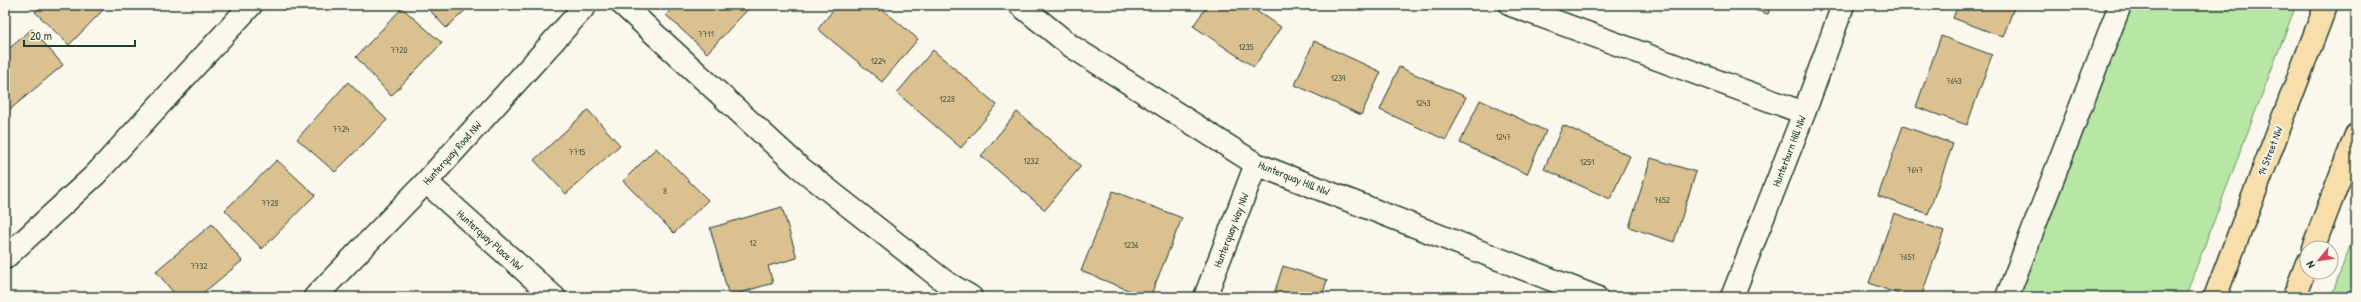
<svg xmlns="http://www.w3.org/2000/svg" width="2361" height="302" font-family="'Patrick Hand',sans-serif">
  <style>
    .green { fill: #b7e6a5; stroke: #6b926c }
    .building { fill: #dbc090; stroke: #1f3d34 }
    .lines { fill: none; stroke-linecap: round; stroke-linejoin: round }
    .minor-casing { stroke: #1f3d34; stroke-width: 25 }
    .major-casing { stroke: #1f3d34; stroke-width: 25 }
    .minor { stroke: #fbf7ec; stroke-width: 22 }
    .major { stroke: #f8deab; stroke-width: 22 }
    .labels { text-anchor: middle; stroke-width: 3.5; stroke-linejoin: round; paint-order: stroke }
    .number-label { font-size: 9px; fill: #4e5e4b }
    .street-label { font-size: 11px; fill: #1f3d34; stroke: #fbf7ec }
  </style>
  <rect width="100%" height="100%" fill="#fbf7ec"/>
  <filter id="ink" filterUnits="userSpaceOnUse"><feTurbulence type="fractalNoise" baseFrequency=".025" numOctaves="2"/><feDisplacementMap in="SourceGraphic" scale="8" xChannelSelector="R" yChannelSelector="G"/><feConvolveMatrix kernelMatrix="1 2 1 2 8 2 1 2 1" color-interpolation-filters="sRGB"/></filter>
  <g filter="url(#ink)">
    <!-- green -->
    <path class="green" d="M2129,5H2296L2185,297H2019Z
      M2356,230V297H2331Z"/>
    <!-- building -->
    <path class="building" d="M42,5H108L69,45L35,12Z
      M425,5H471L446,28Z
      M675,5H752L707,53L666,15Z
      M837,5H877L918,39L882,82L818,29Z
      M1208,5H1247L1281,27L1254,67L1193,26Z
      M1738,5H1771L1768,14Z
      M1958,5H2015L2003,37L1953,18Z
      M402,8L442,43L391,96L356,57Z
      M32,29L63,65L7,112L5,110V52Z
      M1941,36L1992,55L1967,125L1916,107Z
      M1314,41L1381,72L1361,115L1295,85Z
      M933,50L997,105L961,148L897,93Z
      M1399,67L1466,97L1446,140L1380,110Z
      M348,82L387,120L335,172L297,139Z
      M1480,100L1546,131L1527,174L1460,143Z
      M588,110L620,145L566,194L534,160Z
      M1017,112L1081,166L1045,210L981,156Z
      M1563,125L1630,156L1610,199L1544,169Z
      M1903,126L1953,144L1928,214L1878,196Z
      M656,148L708,200L674,233L623,181Z
      M1651,158L1696,172L1674,242L1629,227Z
      M277,160L315,195L262,249L225,210Z
      M1113,191L1182,218L1150,297H1145L1081,271Z
      M782,207L797,258L768,266L773,283L729,296L710,228Z
      M1894,213L1944,231L1921,297H1906L1869,283Z
      M212,224L242,261L198,297H177L156,271Z
      M1283,266L1327,280L1322,297H1273Z"/>
    <g class="lines">
      <!-- minor casing -->
      <g class="minor-casing">
        <path id="minor" d="M623,5L798,166L944,281L971,297
          M1020,5L1071,46L1256,164L1596,297
          M1511,5L1804,113
          M426,182L554,297
          M5,258L95,175L251,5
          M315,297L426,182L586,5
          M1205,297L1256,164
          M1732,297L1804,113L1843,5
          M2007,297L2120,5"/>
      </g>
      <!-- major casing -->
      <g class="major-casing">
        <path id="major" d="M2313,248L2356,135
          M2215,297L2326,5
          M2294,297L2307,263"/>
      </g>
      <!-- minor -->
      <use href="#minor" class="minor"/>
      <!-- major -->
      <use href="#major" class="major"/>
    </g>
  </g>
  <g class="labels">
    <!-- number labels -->
    <g class="number-label">
      <text x="706" y="37">7711</text>
      <text x="1246" y="50">1235</text>
      <text x="399" y="53">7720</text>
      <text x="878" y="64">1224</text>
      <text x="1338" y="81">1239</text>
      <text x="1954" y="84">7643</text>
      <text x="947" y="102">1228</text>
      <text x="1423" y="106">1243</text>
      <text x="341" y="132">7724</text>
      <text x="1503" y="140">1247</text>
      <text x="577" y="155">7715</text>
      <text x="1031" y="164">1232</text>
      <text x="1587" y="165">1251</text>
      <text x="1915" y="173">7647</text>
      <text x="665" y="194">8</text>
      <text x="1662" y="203">7652</text>
      <text x="270" y="206">7728</text>
      <text x="753" y="246">12</text>
      <text x="1131" y="248">1236</text>
      <text x="1907" y="260">7651</text>
      <text x="199" y="269">7732</text>
    </g>
    <!-- street labels -->
    <g class="street-label">
      <text transform="translate(1789 151) rotate(-69)" y="4">Hunterburn Hill NW</text>
      <text transform="translate(2270 151) rotate(-69)" y="4">14 Street NW</text>
      <text transform="translate(452 153) rotate(-48)" y="4">Hunterquay Road NW</text>
      <text transform="translate(1294 178) rotate(22)" y="4">Hunterquay Hill NW</text>
      <text transform="translate(1231 230) rotate(-69)" y="4">Hunterquay Way NW</text>
      <text transform="translate(490 240) rotate(42)" y="4">Hunterquay Place NW</text>
    </g>
  </g>
  <!-- margin -->
  <rect width="2361" height="302" fill="none" stroke="#fbf7ec" stroke-width="20"/>
  <rect x="10" y="10" width="2341" height="282" fill="none" stroke="#1f3d34" stroke-width="1.5" filter="url(#ink)"/>
  <!-- north arrow -->
  <g transform="translate(2319 260) rotate(241)"><circle r="19" fill="#fbf7ec" stroke="#a3ada2"/>
  <path d="M0-3L7 15L0 10L-7 15Z" fill="#d1495b"/>
  <text y="-6" font-size="11" font-weight="bold" text-anchor="middle" fill="#1f3d34">N</text>
  </g>
  <!-- scale -->
  <path d="M24 40v6h111v-6" fill="none" stroke="#1f3d34" stroke-width="2"/>
  <text x="30" y="40" font-size="12" fill="#1f3d34" stroke="#fbf7ec" stroke-width="3" paint-order="stroke">20 m</text>
</svg>
